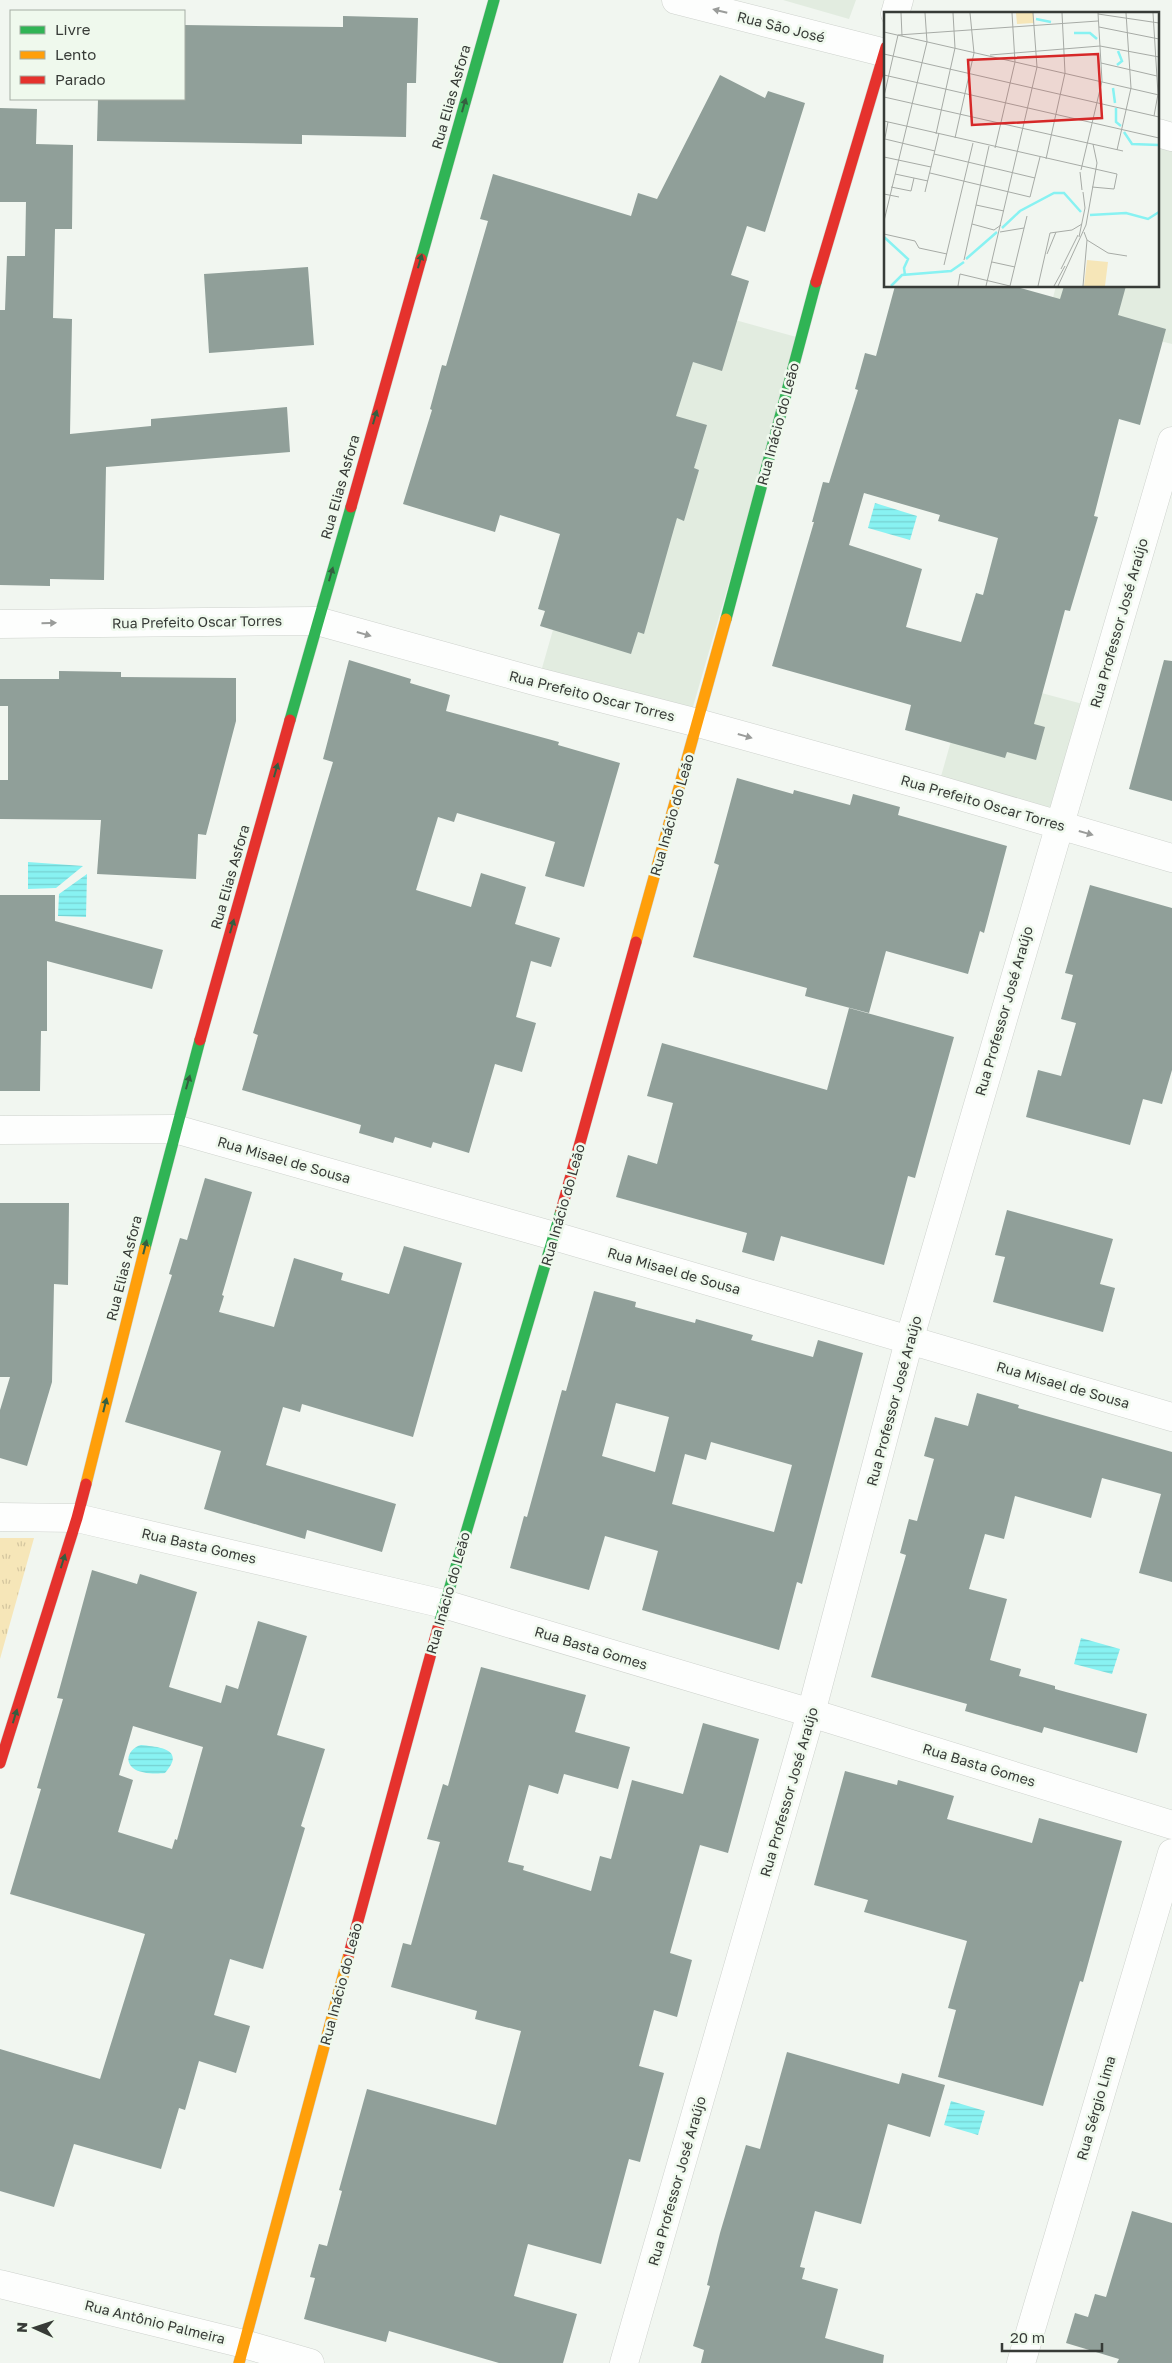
<svg xmlns="http://www.w3.org/2000/svg" width="1172" height="2363" font-family="'Golos Text',sans-serif">
  <style>
    .built { fill: #e2ece0 }
    .grass { fill: url(#grass-tufts) }
    .water { fill: url(#water-rules) }
    .building { fill: #909f99; fill-rule: evenodd }
    .lines { fill: none; stroke-linecap: round; stroke-linejoin: round }
    .street-casing { stroke: #ced2cd; stroke-width: 29 }
    .fast-casing { stroke: #ced2cd; stroke-width: 12 }
    .slow-casing { stroke: #ced2cd; stroke-width: 12 }
    .jam-casing { stroke: #ced2cd; stroke-width: 12 }
    .street { stroke: #fdfefd; stroke-width: 28 }
    .fast { stroke: #30b455; stroke-width: 11 }
    .slow { stroke: #ff9f0a; stroke-width: 11 }
    .jam { stroke: #e5322d; stroke-width: 11 }
    .oneway { fill: #9a9c9a }
    .oneway2 { fill: #355f40 }
    .labels { text-anchor: middle; stroke-width: 5; stroke-linejoin: round; paint-order: stroke }
    .street-label { font-size: 14px; fill: #373b37; stroke: #eff9ed }
    .inset-river { fill: none; stroke: #88f2f2; stroke-width: 2.5 }
    .inset-road { fill: none; stroke: #a7aba6; stroke-width: 1 }
    .view { fill: #d62828; fill-opacity: 0.15; stroke: #d62828; stroke-width: 2.5 }
    .inset-edge { fill: none; stroke: #373b37; stroke-width: 2.5 }
  </style>
  <defs>
    <pattern id="grass-tufts" width="24" height="20" patternUnits="userSpaceOnUse" patternTransform="scale(1.25)"><rect width="24" height="20" fill="#f6e6b8"/><path d="M3 7l-1-3M5 7V3M7 7l1-3M15 17l-1-3M17 17v-4M19 17l1-3" fill="none" stroke="#d4c69f"/></pattern>
    <pattern id="water-rules" width="6" height="5" patternUnits="userSpaceOnUse" patternTransform="scale(1.25)"><rect width="6" height="5" fill="#88f2f2"/><path d="M0 2.5h6" fill="none" stroke="#76d0d0"/></pattern>
  </defs>
  <rect width="100%" height="100%" fill="#f1f6f0"/>
  <!-- built -->
  <path class="built" d="M783,0H856L849,19Z
    M1158,133L1172,137V344L1049,313L1056,286H1158Z
    M649,296L800,338L688,724L538,682Z
    M970,674L1094,707L1058,829L936,794Z"/>
  <!-- grass -->
  <path class="grass" d="M0,1538H34L0,1659Z"/>
  <!-- water -->
  <path class="water" d="M875,503L917,516L910,540L868,528Z
    M28,862L83,866L56,888L28,889Z
    M87,874L86,917L58,916L59,894Z
    M1081,1638L1120,1649L1112,1674L1074,1664Z
    M141,1745C160,1747 186,1749 165,1773C156,1774 140,1774 133,1768C123,1760 131,1747 141,1745Z
    M951,2101L985,2111L978,2135L944,2125Z"/>
  <!-- building -->
  <path class="building" d="M343,16L418,18L416,83H407L406,137L302,135V144L97,141L98,99H184V25L343,27Z
    M720,75L765,98L768,91L805,103L765,232L747,226L731,275L749,281L722,371L693,362L676,416L707,425L694,468L699,470L684,521L677,518L644,634L638,632L631,654L540,626L545,611L538,609L560,534L500,515L495,532L403,504L432,410L430,409L442,365L446,366L488,221L480,219L493,174L631,216L638,193L657,199Z
    M0,108L37,109L36,144L73,145L72,229H55L53,318L72,319L70,434L151,426V419L287,407L290,452L106,467L104,580L50,579V586L0,585V310H5L7,256H25L26,202H0Z
    M308,267L314,345L209,353L204,274Z
    M895,286H1013L1060,299L1064,286H1126L1118,315L1166,329L1140,425L1119,419L1094,516L1098,517L1070,611L1065,610L1034,724L1045,727L1036,760L1007,752L1005,758L905,730L911,705L772,666L814,522H812L823,482L829,483L858,390L855,389L865,353L876,356ZM864,493L940,515L938,521L998,538L983,595L976,593L961,642L906,627L922,569L849,545Z
    M349,660L411,679L410,683L450,695L446,711L559,742L558,745L620,763L584,887L545,876L555,842L457,813L454,822L438,817L416,890L471,907L481,873L526,887L515,924L560,938L551,967L531,961L516,1017L536,1023L522,1072L495,1064L469,1153L433,1142L431,1148L395,1137L393,1143L359,1133L361,1125L242,1090L258,1035L253,1033L333,762L323,759Z
    M1164,660L1172,661V801L1129,789Z
    M59,671L121,672V677L236,678V721L206,835L198,834L196,879L97,874L101,820L0,819V780H8V706H0V679H59Z
    M737,778L793,794L794,790L850,805L853,794L900,807L898,815L1007,846L984,933L980,931L968,974L886,951L869,1013L805,996L807,988L693,957L719,865L714,863Z
    M1090,885L1172,908V1070L1162,1104L1143,1099L1130,1145L1026,1117L1038,1070L1061,1076L1076,1023L1061,1019L1073,975L1065,973Z
    M0,895H55V921L163,950L152,989L47,961V1031H41L40,1091H0Z
    M849,1008L954,1037L915,1178L908,1176L884,1265L781,1236L774,1261L742,1252L747,1233L616,1197L628,1155L657,1164L673,1103L647,1096L662,1043L827,1090Z
    M205,1178L252,1192L222,1295L224,1296L219,1312L274,1327L294,1258L343,1273L341,1280L389,1294L404,1246L462,1263L413,1437L302,1404L300,1412L283,1407L266,1465L396,1504L382,1552L307,1530L305,1539L204,1509L221,1451L125,1422L172,1275L169,1274L180,1238L187,1240Z
    M0,1203H69L68,1285L54,1284L52,1382L27,1466L0,1458V1410L10,1377H0Z
    M1007,1210L1113,1239L1100,1284L1115,1288L1103,1332L993,1302L1005,1257L995,1255Z
    M594,1291L636,1302L635,1307L695,1323L696,1319L753,1335L751,1340L813,1357L818,1340L863,1353L802,1584L797,1582L779,1650L642,1610L658,1551L605,1536L589,1590L510,1568L524,1516L527,1517L562,1390L566,1391ZM616,1403L669,1417L655,1472L602,1456ZM711,1442L792,1465L774,1532L672,1504L685,1454L706,1460Z
    M977,1393L1019,1405L1018,1408L1172,1452V1582L1139,1573L1161,1494L1102,1478L1091,1518L1015,1496L1004,1539L985,1534L969,1589L1007,1599L990,1660L1021,1669L1019,1676L1055,1686V1689L1147,1714L1137,1753L1044,1727L1042,1733L965,1711L967,1704L871,1677L906,1555L900,1553L909,1519L917,1521L934,1459L924,1456L935,1417L968,1426Z
    M92,1570L137,1584L140,1574L197,1592L169,1687L221,1703L226,1685L238,1689L258,1621L307,1636L277,1735L325,1749L301,1826L305,1828L263,1969L230,1959L214,2015L250,2026L236,2073L199,2061L185,2110L179,2108L161,2169L74,2144L54,2207L0,2191V2049L100,2079L145,1934L10,1894L41,1789L37,1788L63,1699L57,1698ZM133,1726L203,1747L177,1840L175,1839L172,1849L118,1832L133,1780L119,1775Z
    M481,1667L586,1695L575,1732L630,1747L618,1789L564,1774L558,1794L529,1785L508,1862L524,1866L523,1870L591,1891L600,1856L611,1859L632,1780L683,1794L703,1723L759,1739L728,1853L700,1845L670,1953L692,1960L677,2017L654,2010L639,2066L664,2073L640,2162L629,2159L601,2264L528,2244L514,2296L577,2314L563,2363H499L389,2331L386,2342L304,2319L315,2278L310,2277L319,2244L327,2246L342,2191L339,2190L367,2089L496,2125L521,2031L475,2019L477,2011L391,1987L403,1943L411,1945L440,1842L427,1839L443,1784L448,1786Z
    M845,1771L897,1785L898,1780L954,1796L947,1819L1032,1843L1039,1818L1122,1841L1083,1982L1080,1981L1043,2106L938,2077L956,2010L948,2008L967,1941L864,1912L868,1900L814,1885Z
    M787,2052L899,2084L902,2073L945,2085L930,2137L888,2124L861,2224L815,2211L800,2267L805,2268L802,2279L838,2289L825,2338L884,2355L883,2363H701L704,2350L693,2346L710,2286L707,2285L720,2233L746,2145L760,2149Z
    M1132,2211L1172,2223V2363H1117L1119,2359L1066,2343L1075,2313L1088,2317L1095,2294L1106,2297Z"/>
  <g class="lines">
    <!-- street casing -->
    <g class="street-casing">
      <path id="street" d="M676,0L886,53
        M895,14L899,0
        M1158,133L1172,137
        M0,624L317,621L538,682L698,723L936,789L1172,858
        M0,1130L175,1129L554,1236L1172,1417
        M0,1517L77,1518L444,1604L811,1713L1172,1825
        M0,2284L244,2344L310,2363
        M624,2363L811,1713L909,1341L1172,441
        M1021,2363L1172,1853"/>
    </g>
    <!-- fast casing -->
    <g class="fast-casing">
      <path id="fast" d="M421,259L494,0
        M726,619L816,282
        M290,720L351,507
        M145,1248L200,1040
        M439,1624L561,1211"/>
    </g>
    <!-- slow casing -->
    <g class="slow-casing">
      <path id="slow" d="M636,942L726,619
        M86,1484L145,1248
        M239,2363L349,1954"/>
    </g>
    <!-- jam casing -->
    <g class="jam-casing">
      <path id="jam" d="M816,282L886,47
        M351,507L421,259
        M200,1040L290,720
        M561,1211L636,942
        M0,1763L77,1518L86,1484
        M349,1954L439,1624"/>
    </g>
    <!-- street -->
    <use href="#street" class="street"/>
    <!-- fast -->
    <use href="#fast" class="fast"/>
    <!-- slow -->
    <use href="#slow" class="slow"/>
    <!-- jam -->
    <use href="#jam" class="jam"/>
  </g>
  <!-- one-way arrows -->
  <defs><path id="oneway-solid" d="M-6-.8H1V-3.2L6.5 0L1 3.2V.8H-6Z" transform="scale(1.25)"/></defs>
  <g class="oneway">
    <use href="#oneway-solid" transform="translate(720 11) rotate(-166)"/>
    <use href="#oneway-solid" transform="translate(49 623) rotate(-1)"/>
    <use href="#oneway-solid" transform="translate(364 634) rotate(16)"/>
    <use href="#oneway-solid" transform="translate(745 736) rotate(16)"/>
    <use href="#oneway-solid" transform="translate(1086 833) rotate(16)"/>
  </g>
  <g class="oneway2">
    <use href="#oneway-solid" transform="translate(464 105) rotate(-74)"/>
    <use href="#oneway-solid" transform="translate(420 261) rotate(-74)"/>
    <use href="#oneway-solid" transform="translate(375 417) rotate(-74)"/>
    <use href="#oneway-solid" transform="translate(331 574) rotate(-74)"/>
    <use href="#oneway-solid" transform="translate(276 770) rotate(-74)"/>
    <use href="#oneway-solid" transform="translate(232 926) rotate(-74)"/>
    <use href="#oneway-solid" transform="translate(188 1082) rotate(-74)"/>
    <use href="#oneway-solid" transform="translate(145 1247) rotate(-76)"/>
    <use href="#oneway-solid" transform="translate(105 1405) rotate(-76)"/>
    <use href="#oneway-solid" transform="translate(63 1561) rotate(-73)"/>
    <use href="#oneway-solid" transform="translate(15 1716) rotate(-73)"/>
  </g>
  <g class="labels">
    <!-- street labels -->
    <g class="street-label">
      <text transform="translate(781 27) rotate(14)" y="5">Rua São José</text>
      <text transform="translate(451 97) rotate(-74)" y="5">Rua Elias Asfora</text>
      <text transform="translate(778 424) rotate(-75)" y="5">Rua Inácio do Leão</text>
      <text transform="translate(340 487) rotate(-74)" y="5">Rua Elias Asfora</text>
      <text transform="translate(197 622) rotate(-1)" y="5">Rua Prefeito Oscar Torres</text>
      <text transform="translate(1119 623) rotate(-74)" y="5">Rua Professor José Araújo</text>
      <text transform="translate(592 696) rotate(14)" y="5">Rua Prefeito Oscar Torres</text>
      <text transform="translate(983 803) rotate(16)" y="5">Rua Prefeito Oscar Torres</text>
      <text transform="translate(672 815) rotate(-74)" y="5">Rua Inácio do Leão</text>
      <text transform="translate(230 877) rotate(-74)" y="5">Rua Elias Asfora</text>
      <text transform="translate(1004 1011) rotate(-74)" y="5">Rua Professor José Araújo</text>
      <text transform="translate(284 1160) rotate(16)" y="5">Rua Misael de Sousa</text>
      <text transform="translate(563 1205) rotate(-74)" y="5">Rua Inácio do Leão</text>
      <text transform="translate(124 1268) rotate(-76)" y="5">Rua Elias Asfora</text>
      <text transform="translate(674 1271) rotate(16)" y="5">Rua Misael de Sousa</text>
      <text transform="translate(1063 1385) rotate(16)" y="5">Rua Misael de Sousa</text>
      <text transform="translate(894 1401) rotate(-75)" y="5">Rua Professor José Araújo</text>
      <text transform="translate(199 1546) rotate(13)" y="5">Rua Basta Gomes</text>
      <text transform="translate(448 1593) rotate(-74)" y="5">Rua Inácio do Leão</text>
      <text transform="translate(591 1648) rotate(17)" y="5">Rua Basta Gomes</text>
      <text transform="translate(979 1765) rotate(17)" y="5">Rua Basta Gomes</text>
      <text transform="translate(789 1792) rotate(-74)" y="5">Rua Professor José Araújo</text>
      <text transform="translate(341 1984) rotate(-75)" y="5">Rua Inácio do Leão</text>
      <text transform="translate(1096 2108) rotate(-74)" y="5">Rua Sérgio Lima</text>
      <text transform="translate(677 2181) rotate(-74)" y="5">Rua Professor José Araújo</text>
      <text transform="translate(155 2322) rotate(14)" y="5">Rua Antônio Palmeira</text>
    </g>
  </g>
  <!-- overview -->
  <g transform="translate(884 12)">
    <rect width="275" height="275" fill="#f1f6f0"/>
    <path d="M132,1H149L150,11L133,12Z" fill="#f6e6b8"/>
    <path d="M203,248L224,250L221,274H200Z" fill="#f6e6b8"/>
    <path class="inset-river" d="M152,7L167,10M190,21H206L213,27M233,53L238,49L234,39M229,76L231,91M232,96V110L237,114M240,120L248,132L275,133M206,203L242,201L264,207L275,200M118,216L136,199L170,181H180L197,200M0,225L24,247L20,256L21,263M82,247L113,220M7,274L18,263L67,259L80,250"/>
    <path class="inset-road" d="M17,1L18,24M269,1L274,82L270,104M214,2L275,11M215,15L275,27M0,20L275,83M0,42L275,105M106,43L216,34L275,45M217,51L273,64M0,63L275,126M0,84L14,23L214,9M0,85L239,139M0,109L233,162L230,177L208,175M52,122L71,36L69,1M71,126L90,41L86,1M1,127L51,139M0,131L4,110M111,136L131,50L128,1M233,138L247,76L242,1M50,142L151,166M0,145L47,155M162,147L181,61L178,1M197,158L218,69L214,1M196,160L198,178M46,161L146,185L156,145M11,162L44,169M7,175L27,179L30,166M41,180L55,121M0,182L15,185M92,193L120,199M0,209L43,30L41,1M88,212L110,218L117,213M116,220L140,216M0,222L31,229L35,236L63,242M195,225L201,196L199,180M203,228L224,241L243,244M163,242L172,220M80,248L105,134M108,250L131,255M60,253L89,131M177,257L194,223M74,274L76,262L126,274M102,274L153,55L149,1M126,274L143,204M154,274L166,221L188,218L198,212M170,274L181,254M174,274L202,213L213,151L209,132M199,274L203,228L200,220"/>
    <path class="view" d="M214,42L218,106L88,113L84,48Z"/>
    <rect width="275" height="275" class="inset-edge"/>
  </g>
  <!-- legend -->
  <rect x="10" y="10" width="175" height="90" fill="#eff9ed" stroke="#a5ada4"/>
  <rect x="20" y="26" width="25" height="8" fill="#30b455" stroke="#a5ada4"/>
  <text x="55" y="35" font-size="15" fill="#373b37">Livre</text>
  <rect x="20" y="51" width="25" height="8" fill="#ff9f0a" stroke="#a5ada4"/>
  <text x="55" y="60" font-size="15" fill="#373b37">Lento</text>
  <rect x="20" y="76" width="25" height="8" fill="#e5322d" stroke="#a5ada4"/>
  <text x="55" y="85" font-size="15" fill="#373b37">Parado</text>
  <!-- north arrow -->
  <g transform="translate(35 2328) rotate(273)" stroke="#eff9ed" stroke-width="4" paint-order="stroke">
  <path d="M0-4L9 19L0 12L-9 19Z" fill="#373b37"/>
  <text y="-8" font-size="14" font-weight="bold" text-anchor="middle" fill="#373b37">N</text>
  </g>
  <!-- scale -->
  <path d="M1002 2343v8h100v-8" fill="none" stroke="#373b37" stroke-width="2.5"/>
  <text x="1010" y="2343" font-size="15" fill="#373b37" stroke="#eff9ed" stroke-width="4" paint-order="stroke">20 m</text>
</svg>
